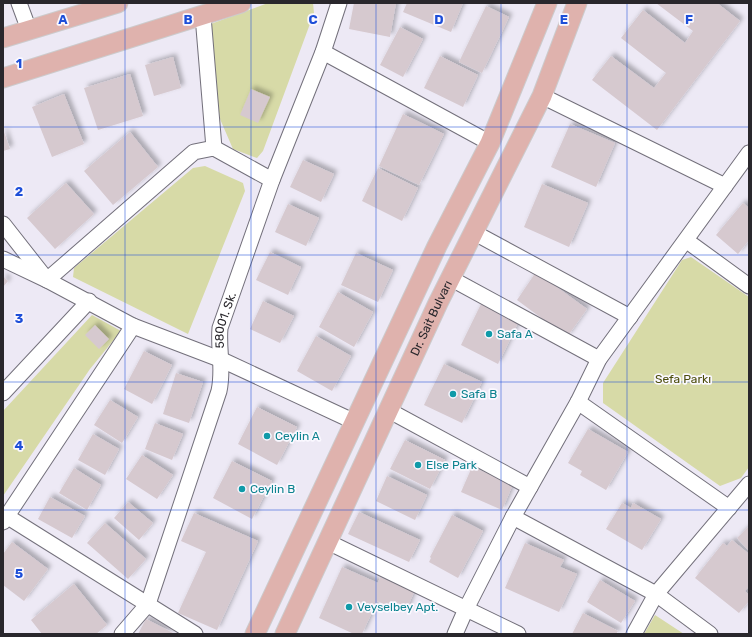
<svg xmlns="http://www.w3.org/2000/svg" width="752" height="637" font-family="Rubik,sans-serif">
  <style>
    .green { fill: #d7daa7 }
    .building { fill: #d6c9cf; filter: url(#shadow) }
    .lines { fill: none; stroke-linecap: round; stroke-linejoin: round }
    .minor-casing { stroke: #73707b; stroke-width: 17 }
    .major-casing { stroke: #cccbcc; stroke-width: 21 }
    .minor { stroke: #fff; stroke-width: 15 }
    .major { stroke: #dfb2ad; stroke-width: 19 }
    .grid { fill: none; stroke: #1d4ed8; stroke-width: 1; stroke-opacity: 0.55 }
    .culture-dot { fill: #0f9aa8; stroke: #faf8ff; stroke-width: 1.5 }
    .labels { text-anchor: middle; stroke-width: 3.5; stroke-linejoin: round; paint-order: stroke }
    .street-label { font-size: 12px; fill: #29272c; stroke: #faf8ff }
    .culture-label { font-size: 12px; fill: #0d838f; stroke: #faf8ff; text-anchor: start }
    .park-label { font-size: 12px; fill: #4c4d0b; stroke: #faf8ff }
    .grid-label { font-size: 13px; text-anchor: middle; font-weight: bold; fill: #1d4ed8; stroke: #faf8ff; stroke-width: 3.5; stroke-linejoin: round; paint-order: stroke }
  </style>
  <defs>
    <filter id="shadow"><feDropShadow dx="3.5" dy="-3.5" stdDeviation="2" flood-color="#0004"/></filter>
  </defs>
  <rect width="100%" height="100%" fill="#ede9f5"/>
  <!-- green -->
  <path class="green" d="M268,3H313L314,13L263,151L257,158L233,149L220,119L208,25Z
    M205,166L243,183L245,191L188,334L73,277L74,268L193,168Z
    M691,257L749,297V467L741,478L720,486L603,403V383L682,260Z
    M92,315L121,331L90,369L3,496V411Z
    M655,615L684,634H644Z"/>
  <!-- building -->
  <path class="building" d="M354,3H396L390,37L349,29Z
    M407,3H463L451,32L403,12Z
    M656,3H717L740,21L657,130L592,80L611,56L654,88L666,73L621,38L643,10L685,43L693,31Z
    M486,6L509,17L482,73L459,62Z
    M400,27L423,39L403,77L380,65Z
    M440,56L478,75L463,107L424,88Z
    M173,57L181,88L154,96L145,65Z
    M130,74L143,116L98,130L84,88Z
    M251,89L270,97L258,123L240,115Z
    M64,94L84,144L52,157L32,107Z
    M403,114L444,134L419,185L379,166Z
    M570,124L615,143L596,187L551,167Z
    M3,129L10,149L3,151Z
    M130,132L158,167L113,205L84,171Z
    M303,160L334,174L321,202L290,187Z
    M378,168L418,188L402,221L362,201Z
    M66,183L94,214L55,249L27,218Z
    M542,184L588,203L569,247L524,227Z
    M743,203L749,208V240L738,254L716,235Z
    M288,204L319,218L306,246L275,232Z
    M270,252L301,267L288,295L256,280Z
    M356,253L393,270L378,302L341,285Z
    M536,272L587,309L567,337L517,300Z
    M3,276L8,281L3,287Z
    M338,292L373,312L354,347L319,327Z
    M263,301L294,316L280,343L250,329Z
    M481,304L518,323L498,364L461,345Z
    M95,325L109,339L99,349L85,335Z
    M316,336L351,356L332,391L297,371Z
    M144,351L172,365L152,404L124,389Z
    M444,364L482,382L462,423L424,405Z
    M176,373L203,382L189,423L163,414Z
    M110,400L138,417L122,443L94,425Z
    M257,407L297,427L277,465L238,444Z
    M155,423L183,434L172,460L145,449Z
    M588,429L628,452L606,490L580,475L582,471L568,463Z
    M93,434L119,449L105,475L78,460Z
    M405,440L445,460L430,489L390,469Z
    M142,455L173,475L157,499L126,479Z
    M232,461L272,481L252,519L213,498Z
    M472,467L513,484L502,510L461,492Z
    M74,468L101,485L87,510L59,493Z
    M387,476L427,495L415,520L376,501Z
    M50,497L85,516L72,538L38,519Z
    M128,502L153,523L139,540L114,518Z
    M622,503L631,508L633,503L661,519L642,550L606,529Z
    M359,512L420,540L409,562L348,534Z
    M194,513L258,541L217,630L178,613L206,552L181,541Z
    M452,515L483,531L458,578L429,562L431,558L430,557Z
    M105,523L146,559L128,579L87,543Z
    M749,526V551L737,538Z
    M732,540L749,554V586L745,591L749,595V601L739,613L695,578L723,543L727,546Z
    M12,542L48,569L24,601L3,585V554Z
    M525,543L564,560L560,567L577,574L559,612L505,588Z
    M342,567L378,583L380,577L414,592L405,613L377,601L362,634H354L319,618Z
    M600,580L635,601L621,623L587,602Z
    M74,584L107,625L96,634H42L31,620Z
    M583,613L618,631L616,634H572Z
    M146,619L175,634H138Z"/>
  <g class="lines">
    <!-- minor casing -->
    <g class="minor-casing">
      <g id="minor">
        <path d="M19,3L29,30"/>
        <path d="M203,16L214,148"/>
        <path d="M323,52L490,143"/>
        <path d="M542,96L725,186"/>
        <path d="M3,224L47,280L133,326L222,360L355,422"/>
        <path d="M473,232L630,317"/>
        <path d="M687,241L749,286"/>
        <path d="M3,259L47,280L194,152L214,148L272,180"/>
        <path d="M450,278L599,359"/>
        <path d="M3,393L89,301"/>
        <path d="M578,402L729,508"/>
        <path d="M388,410L530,487"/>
        <path d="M8,517L195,634"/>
        <path d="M513,517L656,594L710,634"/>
        <path d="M3,522L133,326"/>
        <path d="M328,542L518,634"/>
        <path id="s1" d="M122,634L148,604L219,391C224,368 218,350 220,328L272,180L323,52L339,3"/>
        <path d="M455,634L466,609L513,517L578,402L599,359L749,153"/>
        <path d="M634,634L656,594L749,484"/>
      </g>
    </g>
    <!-- major casing -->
    <g class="major-casing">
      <g id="major">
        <path d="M3,38L118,3"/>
        <path d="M3,78L241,3"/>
        <path d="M255,634L437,246L490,143L547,3"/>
        <path id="s2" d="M285,634L438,303L542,96L577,3"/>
      </g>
    </g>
    <!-- minor -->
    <use href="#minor" class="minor"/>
    <!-- major -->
    <use href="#major" class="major"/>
  </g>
  <!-- grid -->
  <path class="grid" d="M125,3V634M251,3V634M376,3V634M501,3V634M627,3V634M3,127H749M3,255H749M3,382H749M3,510H749"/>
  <!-- markers -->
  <g class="culture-dot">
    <circle cx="489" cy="334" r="4"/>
    <circle cx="453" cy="394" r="4"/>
    <circle cx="267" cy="436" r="4"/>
    <circle cx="418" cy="465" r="4"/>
    <circle cx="242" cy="489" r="4"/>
    <circle cx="349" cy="607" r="4"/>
  </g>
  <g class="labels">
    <!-- street labels -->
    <g class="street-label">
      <text dy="4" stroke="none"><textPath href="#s2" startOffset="348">Dr. Sait Bulvarı</textPath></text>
      <text dy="4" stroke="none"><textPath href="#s1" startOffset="336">58001. Sk.</textPath></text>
    </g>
    <!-- culture labels -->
    <g class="culture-label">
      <text x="497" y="338">Safa A</text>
      <text x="461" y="398">Safa B</text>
      <text x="275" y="440">Ceylin A</text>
      <text x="426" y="469">Else Park</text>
      <text x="250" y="493">Ceylin B</text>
      <text x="357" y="611">Veyselbey Apt.</text>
    </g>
    <!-- park labels -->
    <g class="park-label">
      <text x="683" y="383">Sefa Parkı</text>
    </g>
  </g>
  <g class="grid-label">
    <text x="63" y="24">A</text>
    <text x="188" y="24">B</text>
    <text x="313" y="24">C</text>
    <text x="439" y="24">D</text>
    <text x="564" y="24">E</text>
    <text x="689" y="24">F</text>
    <text x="19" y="68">1</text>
    <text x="19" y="196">2</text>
    <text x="19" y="323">3</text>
    <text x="19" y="450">4</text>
    <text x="19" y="578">5</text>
  </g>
  <!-- border -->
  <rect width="752" height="637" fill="none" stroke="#29272c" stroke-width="8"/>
</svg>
